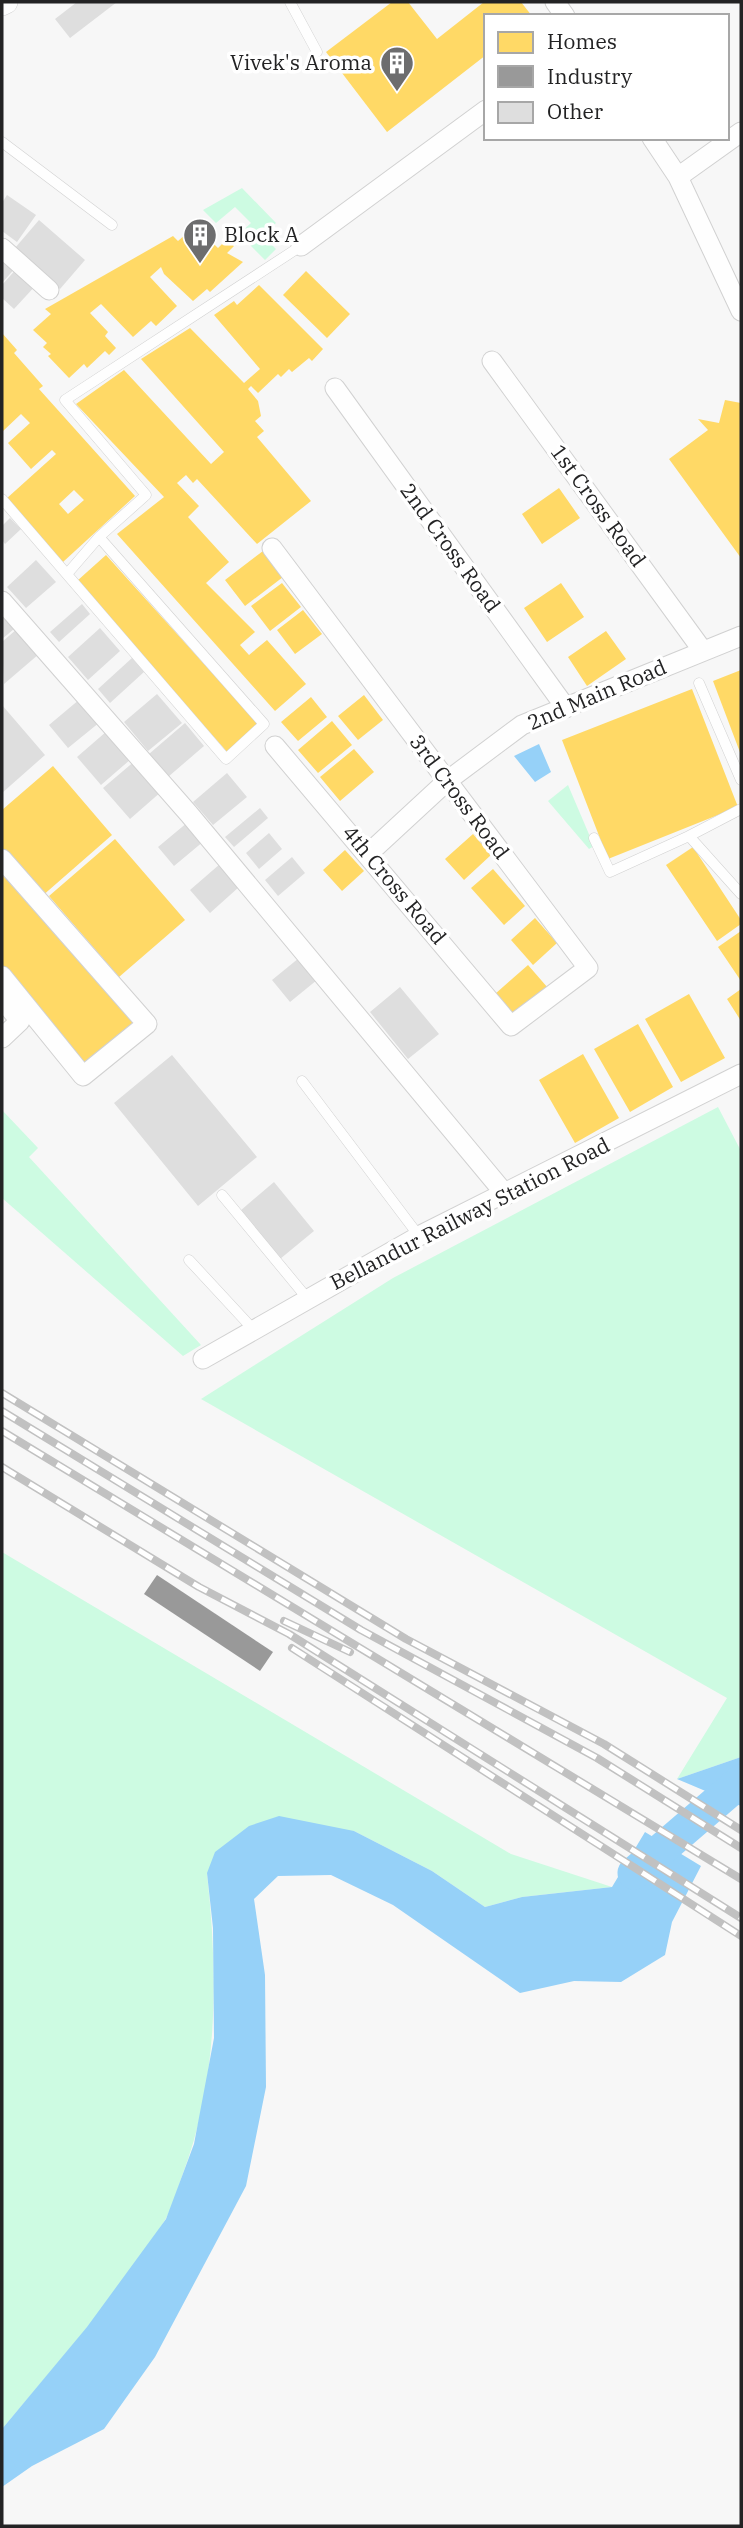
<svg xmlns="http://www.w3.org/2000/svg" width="743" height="2528" font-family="'IBM Plex Serif',serif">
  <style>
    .green { fill: #cdfbe2 }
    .water { fill: #96d1f8 }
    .homes { fill: #ffd966; fill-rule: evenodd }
    .industry { fill: #999 }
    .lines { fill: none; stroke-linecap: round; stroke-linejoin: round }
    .river { stroke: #96d1f8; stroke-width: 33 }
    .building { fill: #dedede }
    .service-casing { stroke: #d1d1d1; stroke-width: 11 }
    .minor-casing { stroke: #d1d1d1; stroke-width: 21 }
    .tertiary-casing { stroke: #d1d1d1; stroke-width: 24 }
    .service { stroke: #fefefe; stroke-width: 10 }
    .minor { stroke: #fefefe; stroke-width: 19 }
    .tertiary { stroke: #fefefe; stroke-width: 23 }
    .rail-casing { stroke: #c1c1c1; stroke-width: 8 }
    .rail { stroke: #fff; stroke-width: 5; stroke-dasharray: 16; stroke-linecap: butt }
    .labels { text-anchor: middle; stroke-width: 7; stroke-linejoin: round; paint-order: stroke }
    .poi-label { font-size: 21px; fill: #232324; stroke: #fff; text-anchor: end }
    .street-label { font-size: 21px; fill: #232324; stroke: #fff }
  </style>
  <rect width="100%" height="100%" fill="#f7f7f7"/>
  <!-- green -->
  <path class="green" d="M242,188L276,223L270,228L274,231L266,239L276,249L265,260L239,234L251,223L235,207L216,223L203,210Z
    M568,785L594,846L589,849L548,801Z
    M718,1107L741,1151V1757L677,1779L727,1698L201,1399L393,1278Z
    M2,1110L38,1148L29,1157L201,1345L183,1356L2,1198Z
    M2,1552L511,1854L612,1887L522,1897L485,1907L432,1871L354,1831L207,1873C218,1975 219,2079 182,2176C177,2190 173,2207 165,2220C119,2295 58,2362 2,2429Z"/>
  <!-- water -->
  <path class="water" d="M539,744L551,772L535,782L514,756Z
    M741,1757V1806L677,1779Z
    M279,1816L354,1831L432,1871L485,1907L522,1897L612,1887L645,1832L701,1866L672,1922L665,1955L621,1982L574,1981L520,1993L393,1905L331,1875L278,1876L254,1899L265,1975L266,2087L246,2186L155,2357L104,2429L32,2466L2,2487V2429L87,2327L166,2219L194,2144L214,2038L213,1928L207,1873L215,1852L249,1826Z"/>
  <!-- homes -->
  <path class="homes" d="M392,2H408L437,39L484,2H521L532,16H486V55L387,132L326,52Z
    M195,226L218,248L227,239L234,246L227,253L243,262L210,292L207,289L193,301L164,274L161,267L150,277L177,306L156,326L151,321L133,337L101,304L90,313L108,332L105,336L116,348L109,355L105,351L87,368L84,364L69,378L48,356L51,354L43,347L47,343L33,330L51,314L45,309L173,236L178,241Z
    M306,271L350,314L327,338L283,295Z
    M259,285L323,349L312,361L309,358L292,372L289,369L281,377L278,374L258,393L251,386L248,389L258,401L261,416L255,421L264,431L257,437L311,501L257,544L197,479L193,483L186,475L177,483L199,506L188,517L229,562L206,583L255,632L240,645L249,655L267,640L306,684L275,711L117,534L164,497L76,404L124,370L211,464L224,452L141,359L190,328L244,383L260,369L214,315L234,301L237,305Z
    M2,333L17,350L14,353L43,386L39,389L135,496L63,562L6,499L56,454L52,450L31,469L8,443L30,423L21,414L2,432ZM74,490L84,500L68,514L59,504Z
    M725,400L741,403V558L669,459L708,430L698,419L719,423Z
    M559,488L580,518L542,544L522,514Z
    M263,551L283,577L245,606L225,580Z
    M106,555L259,725L228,753L77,581Z
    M282,583L301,607L270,631L251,606Z
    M561,583L584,617L547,642L524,608Z
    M303,610L322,634L295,654L277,630Z
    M606,631L626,659L587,686L568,657Z
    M741,670V755L713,681Z
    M692,689L738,807L608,859L562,740Z
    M364,695L383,720L358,740L338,716Z
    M311,697L327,717L298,741L281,722Z
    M332,721L352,745L318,773L298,750Z
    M354,749L374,772L340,801L320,777Z
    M53,766L112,835L41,897L2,851V810Z
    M473,834L491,855L464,880L445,859Z
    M115,839L185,920L119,977L49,896Z
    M693,847L741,920V924L717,941L666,865Z
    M345,850L364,871L342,891L323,870Z
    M493,869L525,906L504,925L471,888Z
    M2,870L138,1023L84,1067L2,967Z
    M535,918L557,943L533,965L511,940Z
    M741,931V981L718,947Z
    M528,965L548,988L515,1017L495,994Z
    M741,989V1021L727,999Z
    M689,994L725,1058L681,1082L645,1019Z
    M638,1024L673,1087L630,1112L594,1049Z
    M583,1054L619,1118L575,1143L539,1080Z"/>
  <!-- industry -->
  <path class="industry" d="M157,1575L273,1652L260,1671L144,1594Z"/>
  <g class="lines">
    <!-- river -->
    <path class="river" d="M634,1873L741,1781"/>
  </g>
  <!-- building -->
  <path class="building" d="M77,2H117L70,38L55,19Z
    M7,195L36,215L17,242L2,231V203Z
    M39,220L85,260L60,289L15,248Z
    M2,253L17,266L2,283Z
    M18,267L37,284L14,309L2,298V285Z
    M10,518L21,529L5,544L2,540V526Z
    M36,560L56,582L26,608L7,587Z
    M82,604L90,614L59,642L50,632Z
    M2,614L14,629L2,639Z
    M100,628L120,651L88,680L68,657Z
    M17,629L39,654L4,684L2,642Z
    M132,658L144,672L110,703L98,689Z
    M157,694L182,723L148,751L124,722Z
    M80,699L100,722L68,748L49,725Z
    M2,705L45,755L2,793Z
    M185,723L204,746L168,777L149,754Z
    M107,731L131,759L101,785L77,757Z
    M136,760L162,791L130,819L103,788Z
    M227,773L247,797L213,825L193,802Z
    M260,808L268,818L234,847L225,837Z
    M188,822L204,841L174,866L158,847Z
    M269,833L282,849L259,869L246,853Z
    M292,857L305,873L278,896L265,880Z
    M220,864L239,887L210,913L190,890Z
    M299,958L317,980L290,1002L272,980Z
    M400,987L439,1034L408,1059L370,1012Z
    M172,1055L257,1157L198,1206L114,1103Z
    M274,1182L314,1231L280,1259L240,1211Z"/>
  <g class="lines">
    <!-- service casing -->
    <g class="service-casing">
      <path id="service" d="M290,2L317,52
        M2,142L112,225
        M2,499L226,759L264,724L99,537L146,495L65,400L301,246
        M67,574L99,537
        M699,683L741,780
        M741,809L689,836L741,894
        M594,838L610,872L689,836
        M302,1081L419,1236
        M222,1195L307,1298
        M189,1260L253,1329"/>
    </g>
    <!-- minor casing -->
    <g class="minor-casing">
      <path id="minor" d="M555,2L565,16
        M652,138L678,177L741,311
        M678,177L741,132
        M301,246L486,110
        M2,248L49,290
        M492,361L703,651
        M335,388L566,708
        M272,548L588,968L511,1026L275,746
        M2,601L189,814L506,1195
        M368,854L447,781L522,725L741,636
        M2,859L147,1024L83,1076L2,976
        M2,999L20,1021L2,1038
        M203,1359L419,1236L741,1074"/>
    </g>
    <!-- tertiary casing -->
    <g class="tertiary-casing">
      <path id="tertiary" d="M2,4L6,2"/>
    </g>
    <!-- service -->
    <use href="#service" class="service"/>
    <!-- minor -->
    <use href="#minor" class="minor"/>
    <!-- tertiary -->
    <use href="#tertiary" class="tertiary"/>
    <!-- rail casing -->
    <g class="rail-casing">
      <path id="rail" d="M2,1393L406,1639L604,1744L741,1830
        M2,1411L361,1630L597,1758L741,1848
        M2,1431L741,1879
        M2,1467L199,1587L289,1634L741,1918
        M284,1621L350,1652
        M292,1648L741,1936"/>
    </g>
    <!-- rail -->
    <use href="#rail" class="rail"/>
  </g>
  <!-- icons -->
  <defs>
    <g id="building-pin" transform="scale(1.75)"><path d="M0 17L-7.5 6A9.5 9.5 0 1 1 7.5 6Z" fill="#6d6d6e" stroke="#fff"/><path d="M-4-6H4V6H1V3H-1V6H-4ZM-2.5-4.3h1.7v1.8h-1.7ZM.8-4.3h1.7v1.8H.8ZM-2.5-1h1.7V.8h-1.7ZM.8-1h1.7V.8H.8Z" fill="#fff"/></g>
  </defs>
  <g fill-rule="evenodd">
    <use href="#building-pin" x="397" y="63"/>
    <use href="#building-pin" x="200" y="235"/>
  </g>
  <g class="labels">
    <!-- poi labels -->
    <g class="poi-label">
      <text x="372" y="70">Vivek's Aroma</text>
      <text x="224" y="242" text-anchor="start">Block A</text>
    </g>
    <!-- street labels -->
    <g class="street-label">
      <text transform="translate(598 506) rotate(54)" y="7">1st Cross Road</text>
      <text transform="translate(450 548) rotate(54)" y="7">2nd Cross Road</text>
      <text transform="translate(597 695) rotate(-23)" y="7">2nd Main Road</text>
      <text transform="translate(459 797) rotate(53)" y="7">3rd Cross Road</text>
      <text transform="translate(394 885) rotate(50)" y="7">4th Cross Road</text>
      <text transform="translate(470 1214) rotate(-27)" y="7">Bellandur Railway Station Road</text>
    </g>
  </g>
  <!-- border -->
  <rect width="743" height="2528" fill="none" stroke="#232324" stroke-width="7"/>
  <!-- legend -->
  <rect x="484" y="14" width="245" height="126" fill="#ffffff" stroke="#a7a7a7" stroke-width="2"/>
  <rect x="498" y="32" width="35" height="21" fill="#ffd966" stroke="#a7a7a7" stroke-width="2"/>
  <text x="547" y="49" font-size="21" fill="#232324">Homes</text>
  <rect x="498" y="66" width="35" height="21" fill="#999999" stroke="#a7a7a7" stroke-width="2"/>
  <text x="547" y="84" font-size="21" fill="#232324">Industry</text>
  <rect x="498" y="102" width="35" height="21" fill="#dedede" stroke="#a7a7a7" stroke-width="2"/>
  <text x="547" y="119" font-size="21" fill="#232324">Other</text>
</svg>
